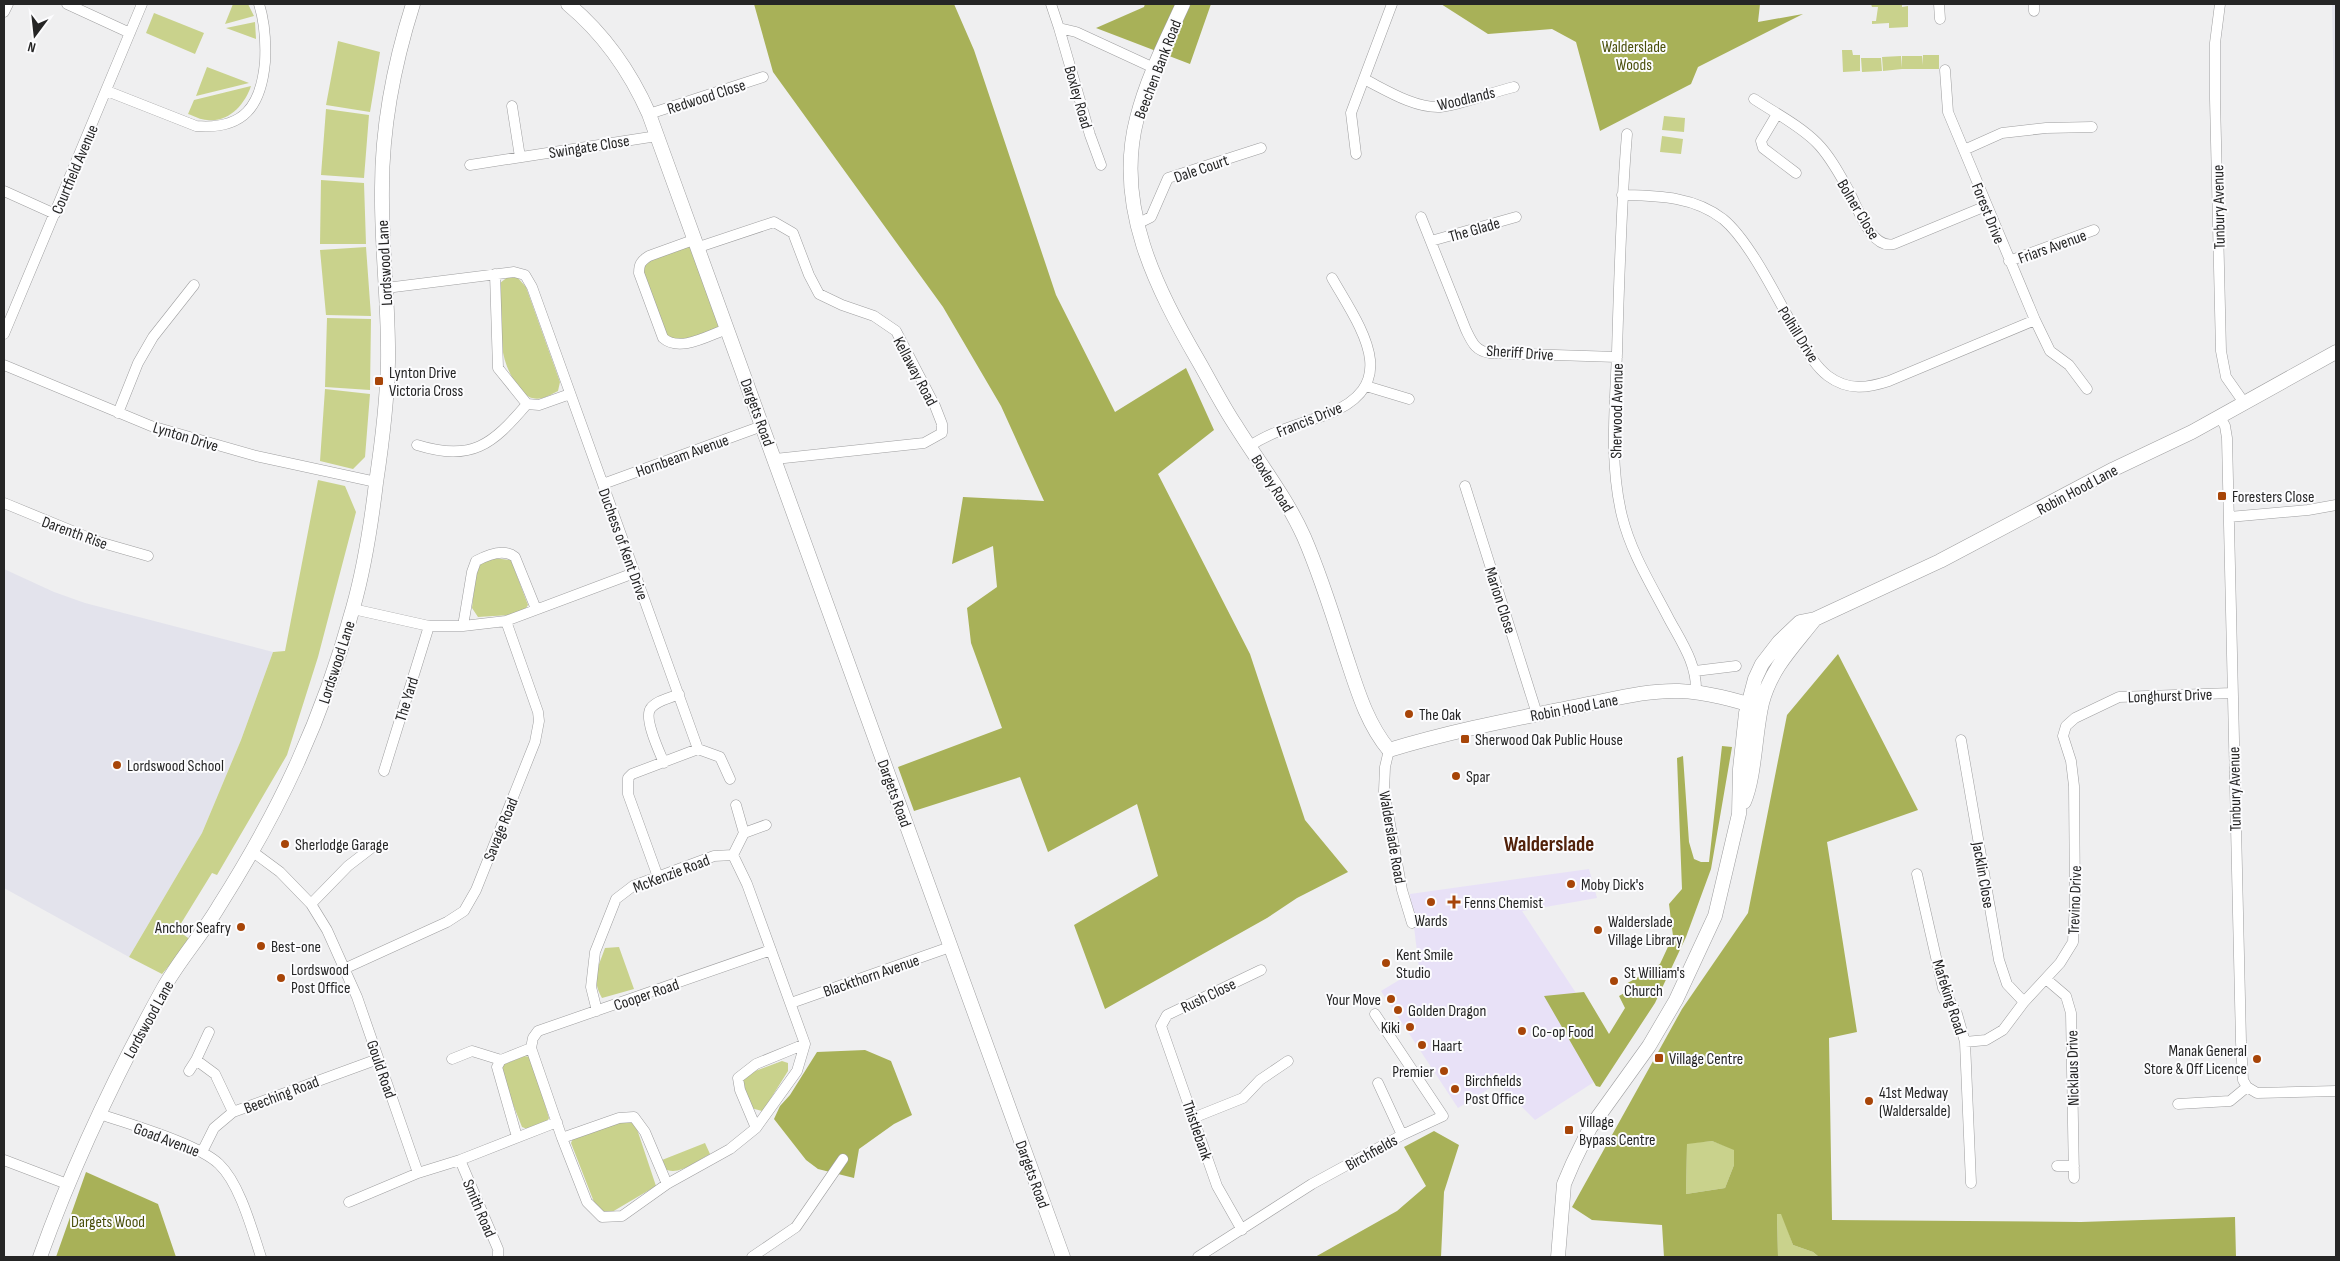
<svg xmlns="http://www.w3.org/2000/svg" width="2340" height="1261" font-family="'Sofia Sans Condensed',sans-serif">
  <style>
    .commercial { fill: #e8e1f7 }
    .built { fill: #e3e3ec }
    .green { fill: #c9d28c }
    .forest { fill: #a8b158; fill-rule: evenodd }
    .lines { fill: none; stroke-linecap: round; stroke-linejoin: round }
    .minor-casing { stroke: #9e9e9f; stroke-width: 11 }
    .tertiary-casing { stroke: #9e9e9f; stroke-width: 15 }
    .minor { stroke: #fff; stroke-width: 10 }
    .tertiary { stroke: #fff; stroke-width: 14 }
    .poi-dot { fill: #a74508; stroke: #fcfcfe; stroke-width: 2 }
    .labels { text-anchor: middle; stroke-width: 4; stroke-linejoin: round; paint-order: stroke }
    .park-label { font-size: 16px; fill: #4a4f0b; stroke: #fcfcfe }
    .street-label { font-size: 16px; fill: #252525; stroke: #fcfcfe }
    .poi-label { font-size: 16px; fill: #252525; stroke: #fcfcfe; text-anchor: start }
    .district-label { font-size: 21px; font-weight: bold; fill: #512109; stroke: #fcfcfe }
  </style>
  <rect width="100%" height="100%" fill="#efeff0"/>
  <!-- commercial -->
  <path class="commercial" d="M1589,869L1597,898L1522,911L1601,1031L1605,1075L1535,1120L1498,1083L1458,1108L1381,991L1419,968L1410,894Z"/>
  <!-- built -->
  <path class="built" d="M2332,4H2336V172L2334,98Z
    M4,569L54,592L85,603L273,652L241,740L202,833L129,957L4,888Z"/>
  <!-- green -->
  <path class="green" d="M233,4H248L254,16L225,24Z
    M1871,4H1902V7L1908,6V27L1889,28V23L1872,24V21H1876L1878,7H1872Z
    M154,13L204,33L195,54L146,33Z
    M255,22L256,39L226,28Z
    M338,41L380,52L370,112L326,105Z
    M1842,50H1852L1853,55H1860V71L1843,72Z
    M1923,55H1939V69H1902L1883,71L1882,57L1901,56L1902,68V56H1922V65Z
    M1861,58H1881L1882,71L1862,72Z
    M207,67L249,83L196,96Z
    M251,86C245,104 229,123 207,120C201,120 194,116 188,114L194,100Z
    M326,109L369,115L364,178L321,175Z
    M1664,116L1685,118L1684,132L1662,130Z
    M1662,136L1683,139L1681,154L1660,152Z
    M321,180L364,183L366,244H320Z
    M696,239L727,329L669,343L639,265Z
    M366,247L371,316L326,315L320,250Z
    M509,276L517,277L526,287L560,382L558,391C550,395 541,401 532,398C527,397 523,392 520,388C495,361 501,318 500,283Z
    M327,318L371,319L370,390L325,387Z
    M325,389L370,394L365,457L353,469L320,461Z
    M318,480L345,486L356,512L318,657L287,755L217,875L212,873L177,930L191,940L162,974L129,957L202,833L241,740L273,652L285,651Z
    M493,558L511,560L528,605L526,608L512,615L478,617L472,608L475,578L481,562Z
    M619,947L634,989L602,998C591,979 598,968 605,948Z
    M524,1056L531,1057L549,1118L546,1124L527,1129L522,1127L501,1074L500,1066Z
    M782,1061L788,1063V1071L766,1106L762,1111L751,1108L742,1080L747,1074Z
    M619,1120L635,1123L656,1186L612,1212L601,1211L594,1202L571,1143L574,1136Z
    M1712,1141L1734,1149V1165L1725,1188L1686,1194L1687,1143Z
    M705,1143L710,1154C696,1161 676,1179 662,1167V1160Z
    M1777,1214H1782L1793,1245L1813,1252L1819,1257H1778Z"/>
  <!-- forest -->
  <path class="forest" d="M754,4H954L974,50L1056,295L1115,412L1186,368L1214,430L1158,474L1250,654L1305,820L1348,872L1297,898L1267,918L1105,1009L1074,925L1158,876L1137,804L1048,852L1020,777L914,811L898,767L1002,728L971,643L967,608L997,587L993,546L952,564L963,497L1044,501L1001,406L943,307L773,72Z
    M1145,4H1211L1190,64L1096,28L1144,7Z
    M1441,4H1760L1758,22L1803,14L1698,67L1691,84L1600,131L1576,42L1552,29L1488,34Z
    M1838,654L1918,810L1827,842L1857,1032L1829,1038L1832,1220L2081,1222L2235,1217L2236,1257H1819L1813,1252L1793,1245L1781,1214H1777L1778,1257H1664L1662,1225L1592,1220L1572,1207L1682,1009L1748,913L1787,715ZM1712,1141L1734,1150V1165L1725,1188L1686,1194L1687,1144Z
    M1722,746L1732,747L1711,869L1686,937L1655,1003L1600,1087L1596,1086L1544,996L1584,992L1609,1034L1625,1008L1619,996L1630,990L1626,984L1660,964L1673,936L1669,904L1682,889L1677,758L1683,756L1689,842L1694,859L1701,862H1709Z
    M865,1050L891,1061L912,1115L894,1124L859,1149L854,1178L818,1169L806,1160L774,1119L780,1106L790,1095L817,1052Z
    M1434,1131L1459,1145L1444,1192L1441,1257H1315L1397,1211L1426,1186L1404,1147Z
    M86,1172L158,1204L176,1257H56Z"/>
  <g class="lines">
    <!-- minor casing -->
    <g class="minor-casing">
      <path id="minor" d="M67,4L130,33
        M1051,4L1059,28L1076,32L1154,68
        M1939,4L1940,19
        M2034,4V11
        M2220,4L2215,43V99L2221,351L2226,377L2245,404
        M4,12L8,4
        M1059,28L1090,135L1101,165
        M1945,70L1948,112L2035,320L2050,351L2069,365L2087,389
        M1364,79C1386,90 1414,108 1440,107C1461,105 1492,92 1514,87
        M107,91L196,126C244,130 261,106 265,62C266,42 265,23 259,4
        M1754,99C1775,113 1799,125 1817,143C1830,156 1840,175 1849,191C1858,208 1871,250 1894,244L1986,206
        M512,106L520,157
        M649,114L763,77
        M1777,114L1761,141L1763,148L1796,173
        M1627,134C1621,207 1619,280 1617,353C1615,407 1609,463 1622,516C1631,553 1652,586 1669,619C1682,643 1697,664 1696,692
        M1964,150L2002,133L2046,128L2092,127
        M1356,154L1351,113L1392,4
        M470,165L657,136
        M4,191L55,214
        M1622,195C1658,196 1693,196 1723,219C1751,242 1780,304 1799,337C1807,351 1815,366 1828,376C1848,391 1868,388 1889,381L2035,320
        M1421,217L1466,330C1472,342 1475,351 1490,353L1617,357
        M1137,224L1151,217L1168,178L1261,148
        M696,239L649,256C641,261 639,264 639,273L663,338C680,353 709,335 727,329
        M1431,241L1516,217
        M699,247L774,222L793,233L809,275L819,294L842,305L874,316L896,331L935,406L942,424V433L924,443L775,459
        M2009,261L2094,230
        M495,274L498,368L527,404L539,405L570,394
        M386,288L514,272L525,275L532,287L698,749L632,774L628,778V794L658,877
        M4,334L142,4
        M4,365L151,426L256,456L376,482
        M1366,386L1409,399
        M118,413L138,363L153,337L194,285
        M417,445C472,462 492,445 527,404
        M1250,446C1274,430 1301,424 1328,414C1404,384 1360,327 1332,278
        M603,484L762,426
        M1465,486L1537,714
        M4,503L99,542L148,556
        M2229,517L2308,510L2336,505
        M353,609L429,626H463L506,621L634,573
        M463,626L472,572L476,561C487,555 504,548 515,557L536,609
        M1695,671L1736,666
        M1961,740L1999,960L2007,984L2024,1002
        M698,749L720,757L730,779
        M1389,750L1385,767L1384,791L1402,890L1412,923
        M664,763C659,751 643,717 651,708C657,700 671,698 679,694
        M384,771L429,626
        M736,805L744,833L766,825
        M253,852L280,872L311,904L327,930L357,997L418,1173L460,1160L557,1122
        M733,855L744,833
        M1917,874L1943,988L1957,1014L1965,1042L1971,1183
        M311,904L348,866L374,846
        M346,968L447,922L464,911L476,890L535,742L539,721L538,712L506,621
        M2046,979L2066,996L2071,1013L2074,1178
        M791,1003L950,947
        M597,1011L591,987L595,952L616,899L633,886L714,856L733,855L747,884L805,1044L797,1071L756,1128L730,1149L667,1184L622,1216L602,1217L587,1202L562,1138L531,1048L533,1038L538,1031L771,950
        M209,1032L196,1060L215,1074L233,1112
        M1965,1042L1986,1040L2003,1030L2024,1002L2060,963L2073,942L2075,901L2074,786L2071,761L2063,736L2066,726L2075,718L2119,697L2232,693
        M452,1059L472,1051L501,1060
        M189,1071L196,1060
        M1378,1083L1402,1135
        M2247,1087L2257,1093L2336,1091
        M2178,1104L2230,1101L2247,1087L2243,1080L2241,1042L2227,438L2225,426L2220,417
        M100,1114C131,1125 196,1143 219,1164C240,1184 252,1230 261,1257
        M1193,1118L1243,1098L1260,1080L1288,1061
        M756,1128L740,1090L738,1078L756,1064L805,1044
        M517,1137L497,1067L501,1060L531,1048
        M562,1138L619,1118L634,1117L645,1132L667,1184
        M202,1152L214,1128L233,1112L378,1059
        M4,1160L67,1184
        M460,1160L498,1249V1257
        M2057,1166H2074
        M349,1202L418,1173
        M1242,1230L1217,1186L1161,1026L1167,1015L1261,970
        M752,1257L796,1227L843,1159
        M1198,1257L1312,1184L1402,1135L1443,1116L1375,1014"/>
    </g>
    <!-- tertiary casing -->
    <g class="tertiary-casing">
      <path id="tertiary" d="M568,4C604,34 630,71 649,114L1063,1257
        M1183,4C1166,41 1147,78 1137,118C1114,206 1156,288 1199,362C1211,383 1222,405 1236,426C1259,463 1286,497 1304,537C1320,574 1332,612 1344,650C1356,685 1365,721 1389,750C1451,731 1514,719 1578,706C1611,700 1645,690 1679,691C1707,692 1735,700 1761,708
        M1744,802C1755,777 1755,732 1762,703C1771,668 1794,646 1815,619
        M40,1257C73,1165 115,1076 163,989C179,960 202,935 219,906C280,810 323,718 353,608C365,566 371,525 376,483C382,443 387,403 388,362C389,304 381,246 382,188C382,125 394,64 413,4
        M1558,1257L1564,1184L1573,1163L1590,1128L1649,1046L1676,1000L1715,916L1739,814L1740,769L1746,713L1755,679L1762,664L1779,642L1800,622L1815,619L1940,561L2114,469L2192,432L2336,352"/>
    </g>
    <!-- minor -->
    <use href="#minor" class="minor"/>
    <!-- tertiary -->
    <use href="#tertiary" class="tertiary"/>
  </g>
  <!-- markers -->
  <g class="poi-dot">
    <rect x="374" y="376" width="10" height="10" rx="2.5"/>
    <rect x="2217" y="491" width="10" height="10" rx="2.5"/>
    <circle cx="1409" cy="714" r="5"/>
    <rect x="1460" y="734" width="10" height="10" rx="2.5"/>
    <circle cx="117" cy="765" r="5"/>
    <circle cx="1456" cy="776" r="5"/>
    <circle cx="285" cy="844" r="5"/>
    <circle cx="1571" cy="884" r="5"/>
    <circle cx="1431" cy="902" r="5"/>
    <path d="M1451.5 894.5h5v5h5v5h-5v5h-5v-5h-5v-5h5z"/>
    <circle cx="241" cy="927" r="5"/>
    <circle cx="1598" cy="930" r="5"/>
    <circle cx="261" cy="946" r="5"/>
    <circle cx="1386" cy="963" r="5"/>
    <circle cx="281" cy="978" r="5"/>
    <circle cx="1614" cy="981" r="5"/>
    <circle cx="1391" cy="999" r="5"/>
    <circle cx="1398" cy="1010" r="5"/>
    <circle cx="1410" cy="1027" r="5"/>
    <circle cx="1522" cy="1031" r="5"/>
    <circle cx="1422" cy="1045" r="5"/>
    <rect x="1654" y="1053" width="10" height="10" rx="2.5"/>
    <circle cx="2257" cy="1059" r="5"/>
    <circle cx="1444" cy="1071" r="5"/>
    <circle cx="1455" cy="1089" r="5"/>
    <circle cx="1869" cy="1101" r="5"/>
    <rect x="1564" y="1125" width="10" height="10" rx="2.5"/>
  </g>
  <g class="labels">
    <!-- park labels -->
    <g class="park-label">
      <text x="1634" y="52">Walderslade<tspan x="1634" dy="18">Woods</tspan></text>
      <text x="108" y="1227">Dargets Wood</text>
    </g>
    <!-- street labels -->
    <g class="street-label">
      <text transform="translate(1157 69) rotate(-69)" y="6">Beechen Bank Road</text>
      <text transform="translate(706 96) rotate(-18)" y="6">Redwood Close</text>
      <text transform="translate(1079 97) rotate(74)" y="6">Boxley Road</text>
      <text transform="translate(1466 98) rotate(-13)" y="6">Woodlands</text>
      <text transform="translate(589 146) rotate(-9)" y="6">Swingate Close</text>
      <text transform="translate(1201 168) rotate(-19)" y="6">Dale Court</text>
      <text transform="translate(74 169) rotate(-67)" y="6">Courtfield Avenue</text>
      <text transform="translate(2218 207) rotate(-91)" y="6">Tunbury Avenue</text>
      <text transform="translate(1859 209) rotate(59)" y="6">Bolner Close</text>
      <text transform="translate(1989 213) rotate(68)" y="6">Forest Drive</text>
      <text transform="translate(1474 229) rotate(-16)" y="6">The Glade</text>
      <text transform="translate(2052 246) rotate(-20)" y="6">Friars Avenue</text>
      <text transform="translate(384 263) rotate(-93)" y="6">Lordswood Lane</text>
      <text transform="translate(1799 334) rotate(58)" y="6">Polhill Drive</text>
      <text transform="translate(1520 352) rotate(4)" y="6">Sheriff Drive</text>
      <text transform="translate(916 371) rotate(62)" y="6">Kellaway Road</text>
      <text transform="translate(1616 411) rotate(-89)" y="6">Sherwood Avenue</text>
      <text transform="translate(758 412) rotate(70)" y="6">Dargets Road</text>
      <text transform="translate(1309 419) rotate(-22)" y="6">Francis Drive</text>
      <text transform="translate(186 436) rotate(17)" y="6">Lynton Drive</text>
      <text transform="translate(682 455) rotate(-20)" y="6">Hornbeam Avenue</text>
      <text transform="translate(1273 483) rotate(58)" y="6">Boxley Road</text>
      <text transform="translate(2077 489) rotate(-28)" y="6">Robin Hood Lane</text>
      <text transform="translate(75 532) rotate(20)" y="6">Darenth Rise</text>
      <text transform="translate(624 544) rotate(70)" y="6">Duchess of Kent Drive</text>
      <text transform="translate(1501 600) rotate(72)" y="6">Marion Close</text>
      <text transform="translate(336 662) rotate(-72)" y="6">Lordswood Lane</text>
      <text transform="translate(2170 695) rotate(-2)" y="6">Longhurst Drive</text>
      <text transform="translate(406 699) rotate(-73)" y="6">The Yard</text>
      <text transform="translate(1574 707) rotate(-11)" y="6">Robin Hood Lane</text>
      <text transform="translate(2234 789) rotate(-91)" y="6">Tunbury Avenue</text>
      <text transform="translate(895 793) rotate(70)" y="6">Dargets Road</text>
      <text transform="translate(500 829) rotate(-68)" y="6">Savage Road</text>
      <text transform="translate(1393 837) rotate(80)" y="6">Walderslade Road</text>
      <text transform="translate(671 873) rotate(-21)" y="6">McKenzie Road</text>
      <text transform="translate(1984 875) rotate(80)" y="6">Jacklin Close</text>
      <text transform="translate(2074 900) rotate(-88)" y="6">Trevino Drive</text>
      <text transform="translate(871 975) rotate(-19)" y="6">Blackthorn Avenue</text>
      <text transform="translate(646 994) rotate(-19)" y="6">Cooper Road</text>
      <text transform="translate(1208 995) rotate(-26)" y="6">Rush Close</text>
      <text transform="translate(1950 997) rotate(72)" y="6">Mafeking Road</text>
      <text transform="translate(148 1019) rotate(-61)" y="6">Lordswood Lane</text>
      <text transform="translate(2072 1068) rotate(-91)" y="6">Nicklaus Drive</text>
      <text transform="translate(382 1069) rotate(71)" y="6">Gould Road</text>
      <text transform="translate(281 1094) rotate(-21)" y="6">Beeching Road</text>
      <text transform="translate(1198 1130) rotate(71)" y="6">Thistlebank</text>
      <text transform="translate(167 1139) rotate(21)" y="6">Goad Avenue</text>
      <text transform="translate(1371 1152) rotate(-29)" y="6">Birchfields</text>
      <text transform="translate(1033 1174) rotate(70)" y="6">Dargets Road</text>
      <text transform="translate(480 1208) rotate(67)" y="6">Smith Road</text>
    </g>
    <!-- poi labels -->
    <g class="poi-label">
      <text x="389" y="378">Lynton Drive<tspan x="389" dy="18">Victoria Cross</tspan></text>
      <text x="2232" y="502">Foresters Close</text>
      <text x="1419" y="720">The Oak</text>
      <text x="1475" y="745">Sherwood Oak Public House</text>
      <text x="127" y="771">Lordswood School</text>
      <text x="1466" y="782">Spar</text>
      <text x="295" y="850">Sherlodge Garage</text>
      <text x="1581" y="890">Moby Dick's</text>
      <text x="1464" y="908">Fenns Chemist</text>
      <text x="1431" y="926" text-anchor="middle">Wards</text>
      <text x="1608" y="927">Walderslade<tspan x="1608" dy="18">Village Library</tspan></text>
      <text x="231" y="933" text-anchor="end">Anchor Seafry</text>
      <text x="271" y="952">Best-one</text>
      <text x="1396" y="960">Kent Smile<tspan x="1396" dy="18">Studio</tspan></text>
      <text x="291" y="975">Lordswood<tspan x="291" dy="18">Post Office</tspan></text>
      <text x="1624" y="978">St William's<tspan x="1624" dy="18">Church</tspan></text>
      <text x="1381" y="1005" text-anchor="end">Your Move</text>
      <text x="1408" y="1016">Golden Dragon</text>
      <text x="1400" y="1033" text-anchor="end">Kiki</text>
      <text x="1532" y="1037">Co-op Food</text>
      <text x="1432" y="1051">Haart</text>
      <text x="2247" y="1056" text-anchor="end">Manak General<tspan x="2247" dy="18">Store &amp; Off Licence</tspan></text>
      <text x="1669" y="1064">Village Centre</text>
      <text x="1434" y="1077" text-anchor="end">Premier</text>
      <text x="1465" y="1086">Birchfields<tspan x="1465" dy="18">Post Office</tspan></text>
      <text x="1879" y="1098">41st Medway<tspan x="1879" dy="18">(Waldersalde)</tspan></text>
      <text x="1579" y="1127">Village<tspan x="1579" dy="18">Bypass Centre</tspan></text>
    </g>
    <!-- district labels -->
    <g class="district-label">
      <text x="1549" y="851">Walderslade</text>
    </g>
  </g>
  <!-- border -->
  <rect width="2340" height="1261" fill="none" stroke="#252525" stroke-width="10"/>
  <!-- north arrow -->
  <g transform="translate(35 35) rotate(195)" stroke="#fcfcfe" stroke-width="4" paint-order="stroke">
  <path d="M0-4L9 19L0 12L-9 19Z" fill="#252525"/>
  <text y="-8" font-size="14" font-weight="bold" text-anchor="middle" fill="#252525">N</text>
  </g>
</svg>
